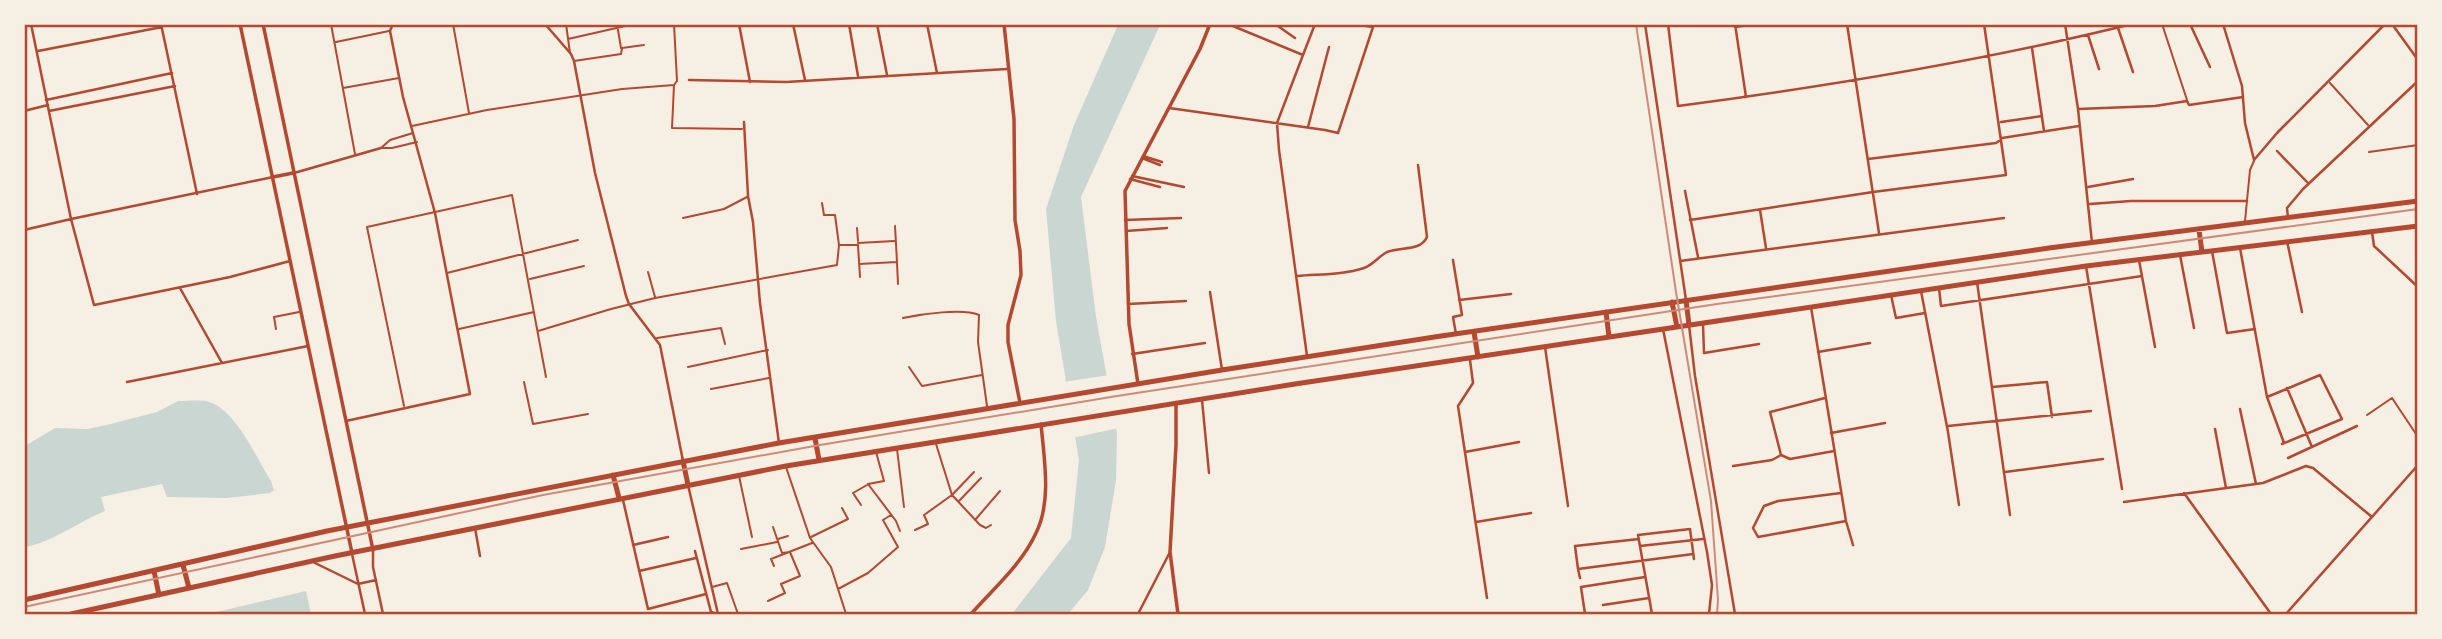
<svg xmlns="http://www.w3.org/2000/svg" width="2442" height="639" font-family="'IBM Plex Sans',sans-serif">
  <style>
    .water { fill: #c9d6d2 }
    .pier { fill: #f6efe4 }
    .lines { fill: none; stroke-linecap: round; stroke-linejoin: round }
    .service { stroke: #b5482f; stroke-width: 2 }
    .minor { stroke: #b5482f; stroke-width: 2.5 }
    .tertiary { stroke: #b5482f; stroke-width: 3.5 }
    .trunk { stroke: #b5482f; stroke-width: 5 }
    .rail { stroke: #cf8b77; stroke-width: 2 }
    .neatline { fill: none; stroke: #b5482f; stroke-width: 2.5 }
  </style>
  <rect width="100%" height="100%" fill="#f6efe4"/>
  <!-- water -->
  <path class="water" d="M1118,25H1160L1081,197L1096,317L1117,433L1116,480L1105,547L1088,590L1068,614H1012L1071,538L1079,460L1056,321L1046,209L1074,125Z
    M178,401C187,401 198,400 206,401C236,408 256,458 271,481L274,490L270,493L227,498L167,497L162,484L101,497L105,511C78,522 53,542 25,547V446L55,428L87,429L111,424L157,412Z
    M306,591L311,614H208Z"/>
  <!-- pier -->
  <path class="pier" d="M1110,375L1119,428L1072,438L1063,382Z"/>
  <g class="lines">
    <!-- service -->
    <path class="service" d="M331,24L355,154
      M453,24L469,113
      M566,24L570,53
      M617,24L621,48
      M2162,24L2187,100
      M568,39L634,24
      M336,42L389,31
      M574,61L621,54L622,48L644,45
      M2330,83L2368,125
      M674,85L672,128L742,129
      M343,88L399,78
      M412,126L487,110L622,89L674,85L677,81L674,24
      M381,148L390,140L413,133
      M382,148H392L417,142
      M2369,152L2418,145
      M683,218L724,209L747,197
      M2245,221L2250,170L2254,161
      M857,228L858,241
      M858,243L894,241
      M839,245H858L860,277
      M897,263L898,284
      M859,264L897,262L895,226
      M648,272L655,297
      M447,273L578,240
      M530,279L584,266
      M903,318C921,314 963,308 979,315L978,342L987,406
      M276,329L274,317L299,312
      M459,329L534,312
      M538,331L611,309L655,298L837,265L839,245L835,215H824L822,203
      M657,338L721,328L725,344
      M688,367L768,350
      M909,367L922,386L982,375
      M524,382L533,424L588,414
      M711,389L769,378
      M404,406L367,227L512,195L546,377
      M2367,415L2392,398L2418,437
      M936,444L952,495L980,525L986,528L991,525
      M897,449L904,507
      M876,452L884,481L868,484L896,521L900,531
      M786,467L810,538L831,567L846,614
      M739,476L752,537
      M959,501L981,478
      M861,505L853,493L867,485
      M975,520L1000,491
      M915,530L928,524L924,515L952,495L974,472
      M811,537L848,519L842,508
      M778,539L788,536
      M741,549L777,542
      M774,566L771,559L812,543
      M712,587L727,583L738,614
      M838,589L868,573L898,547L883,520L891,515
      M768,601L785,593L781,584L800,576L790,552L782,553L773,527"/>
    <!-- minor -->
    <path class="minor" d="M161,24L197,194
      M545,24L571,54L574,61L595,173L626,296L629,304L660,345L683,461
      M739,24L750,82
      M793,24L805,80
      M849,24L858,76
      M877,24L887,75
      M927,24L937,73
      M1228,24L1303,55L1315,24
      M1275,24L1295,38
      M1353,24L1373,27
      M1645,24L1686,300
      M1668,24L1678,106C1830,86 1983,61 2132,24
      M1735,24L1746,97
      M1847,24L1879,233
      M2065,24L2078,109L2092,243
      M2190,24L2210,67
      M2223,24L2242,86L2245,123L2254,160
      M2392,24L2418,60
      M1735,27L1757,24
      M2118,28L2133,72
      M2088,35L2099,69
      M2032,48L2044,131
      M38,51L162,27
      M1303,55L1277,123L1279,150L1307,356
      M689,80L786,82L1007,69
      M46,100L172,73
      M1169,108L1325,130L1338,133L1374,24
      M2078,109L2155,106L2187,101L2189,105L2243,97
      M24,111L48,105
      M49,111L175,86
      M744,122L748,196L753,222L760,303L779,443
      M2001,122L2042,116
      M1308,127L1329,47
      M2002,138L2079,126
      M2277,151L2308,183
      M1143,156L1162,162
      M1142,158L1160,165
      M1868,159L1996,143L1999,141
      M2254,160L2277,133L2385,24
      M294,173L381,148
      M1132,176L1184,187
      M273,177L71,219L94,305L230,277L290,261
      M1130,179L1160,187
      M2088,187L2133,179
      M1685,191L1698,257
      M2090,204L2131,201H2247
      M1760,210L1766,248
      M2288,218L2287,208L2303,189L2418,81
      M1125,220L1181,218
      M1690,220L1873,192L2006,175L1984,24
      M24,230L71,219L31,24
      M1126,231L1167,228
      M2372,232L2374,246L2418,287
      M2287,241L2302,312
      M2240,248L2267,397L2284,443
      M2212,251L2227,333L2255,329
      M2180,255L2194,328
      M1453,260L1462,315L1453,317L1456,334
      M2139,260L2155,347
      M1680,261L2004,218
      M2086,266L2122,489
      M1297,276C1319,274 1343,275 1364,268C1373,265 1379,256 1387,252C1401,246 1420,252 1427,237L1418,165
      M1977,282L2010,515
      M180,288L222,363
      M1939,288L1941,306L2142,276
      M1921,291L1948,432L1959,505
      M1210,292L1222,370
      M1891,295L1896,318L1925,313
      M1459,300L1511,294
      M1128,304L1186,301
      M1811,307L1846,521L1853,545
      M1703,324L1704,353L1759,344
      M1689,325L1695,376L1735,614
      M1663,329L1707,552L1712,585L1709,614
      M1545,347L1568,506
      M1818,352L1870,343
      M1132,354L1205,343
      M1470,360L1473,383L1458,406L1487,598
      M127,382L308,346
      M1992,387L2047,382L2052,417
      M2287,388L2312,447
      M2267,397L2320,375L2342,419L2282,444
      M1202,400L1209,473
      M2240,409L2256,484
      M346,421L470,394L435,213L403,97L390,31L393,24
      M1948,426L2091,411
      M2215,429L2226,488
      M1831,433L1885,423
      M1465,452L1519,442
      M1781,455L1770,412L1825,398
      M1781,455L1790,459L1834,451
      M2288,458L2357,426
      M1733,466L1772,460L1781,455
      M2005,472L2103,459
      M688,485L718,614
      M1841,493L1778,501L1764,506L1753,528L1758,537L1846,521
      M2184,493L2271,614
      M623,500L648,609L706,594
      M2124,502L2263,483L2306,466L2313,468L2372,517
      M1476,522L1531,513
      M475,528L480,556
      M633,545L668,537
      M1640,546L1703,539
      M373,550V567L383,614
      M695,551L711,612L717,614
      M352,554L365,614
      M315,563L358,584L376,580
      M1578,569L1575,546L1639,539
      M639,571L696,558
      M1580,578L1578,569L1693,554
      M1603,605L1649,598
      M1138,614L1170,552
      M1585,614L1581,587L1645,577
      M1652,614L1638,535L1690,529L1694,559
      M1700,614H1709
      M2286,614L2418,465"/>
    <!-- tertiary -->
    <path class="tertiary" d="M240,24L352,553
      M263,24L373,550
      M1004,24L1014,119L1015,220L1020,251L1021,275L1008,325V342L1020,403
      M273,177L293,173
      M1138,384L1129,324L1125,191L1200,49L1210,24
      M1176,404V445L1170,552L1178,614
      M971,614C993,589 1022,564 1036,533C1052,501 1044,458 1041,424"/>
    <!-- trunk -->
    <path class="trunk" d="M2199,230L2202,252
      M1686,300L1689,325
      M1672,302L1677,327
      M1606,312L1609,337
      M1474,332L1478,357
      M815,438L819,460
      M683,461L688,485
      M613,475L619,498
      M183,565L189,588
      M154,571L159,595
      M24,600L327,531L779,443L1222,370L1441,336L2049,248L2418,201
      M71,614L335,556L786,466L1295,384L2086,266L2418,226"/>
    <!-- rail -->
    <path class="rail" d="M1636,24L1676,292L1711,501L1718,600L1717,614
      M24,607L543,495L820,445L1117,396L1717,304L2418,209"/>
  </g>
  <!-- border -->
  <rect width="2442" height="639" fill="none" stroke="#f6efe4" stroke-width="52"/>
  <rect x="26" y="26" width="2390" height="587" class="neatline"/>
</svg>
